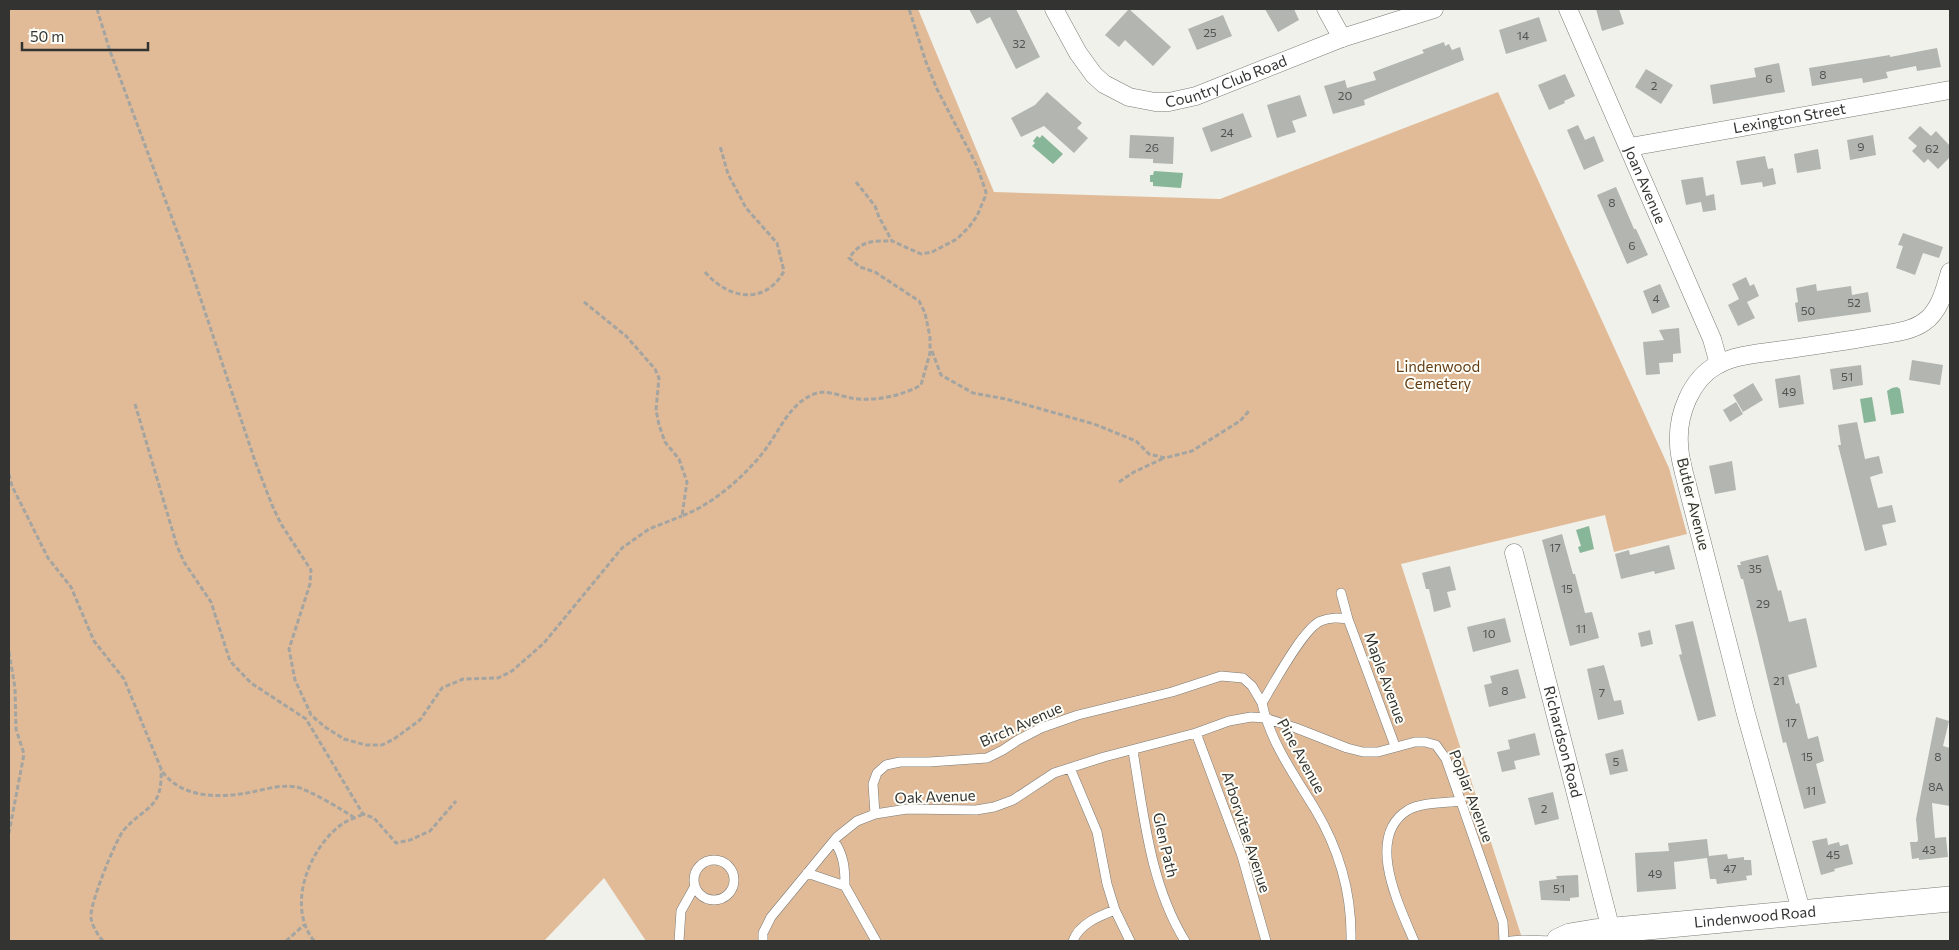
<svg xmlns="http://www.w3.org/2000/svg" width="1959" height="950" font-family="Commissioner,sans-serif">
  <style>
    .green { fill: #e1bb98 }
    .water { fill: #88b698 }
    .building { fill: #b2b5b0 }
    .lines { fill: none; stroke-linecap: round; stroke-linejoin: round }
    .lane-casing { stroke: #7a7a75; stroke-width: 10 }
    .street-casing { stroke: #7a7a75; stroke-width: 19 }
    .secondary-casing { stroke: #7a7a75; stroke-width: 26 }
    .path { stroke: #a4a4a0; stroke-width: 3; stroke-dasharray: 5 2.5; stroke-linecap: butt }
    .lane { stroke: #fff; stroke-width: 9 }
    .street { stroke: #fff; stroke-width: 18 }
    .secondary { stroke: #fff; stroke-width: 25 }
    .labels { text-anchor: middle; stroke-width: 4; stroke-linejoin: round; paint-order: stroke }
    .number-label { font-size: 12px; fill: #535451 }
    .street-label { font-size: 15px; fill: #333331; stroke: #fefef9 }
    .park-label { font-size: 15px; fill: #633d14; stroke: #fefef9 }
  </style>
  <rect width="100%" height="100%" fill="#f0f1eb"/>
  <!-- green -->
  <path class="green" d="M9,9H918L994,192L1220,199L1498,92L1669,468L1687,534L1614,552L1605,515L1401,564L1523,941H646L604,878L544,941H9Z"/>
  <!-- water -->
  <path class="water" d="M1042,135L1063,154L1053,164L1032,146L1035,143L1033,141L1037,136L1040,138Z
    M1154,171L1183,173L1181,188L1153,186V182H1150V175H1153Z
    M1897,387L1900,389L1904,413L1891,415L1887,391L1892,388Z
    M1872,397L1876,421L1864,423L1860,399Z
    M1589,526L1594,549L1580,553L1578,547L1581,546L1576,530Z"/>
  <!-- building -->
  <path class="building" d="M969,9H1016L1040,57L1016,69L990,17L977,24Z
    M1129,9L1171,47L1153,66L1125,40L1119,47L1105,35Z
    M1265,9H1294L1299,20L1278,32Z
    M1596,9H1619L1624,24L1602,31Z
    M1223,15L1232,36L1197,50L1188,29Z
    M1539,17L1547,41L1506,54L1499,30Z
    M1444,42L1445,46L1449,44L1452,50L1460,47L1464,60L1364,100L1365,105L1333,114L1324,86L1345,80L1347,88L1376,80L1373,72L1424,53L1422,50Z
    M1937,48L1941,67L1917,71L1916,66L1886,72L1888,78L1863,83L1862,78L1812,86L1809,68L1890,55V57Z
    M1779,63L1785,92L1713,104L1710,85L1756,77L1754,68Z
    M1646,69L1673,85L1661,104L1635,87Z
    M1565,74L1575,96L1564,101L1565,103L1549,110L1538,85Z
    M1047,92L1082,123L1077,128L1088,138L1074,153L1044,126L1021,137L1011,118L1035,105Z
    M1300,95L1307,116L1292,121L1296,132L1277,138L1267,105Z
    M1243,113L1252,137L1211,152L1202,128Z
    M1578,125L1585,140L1594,136L1604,161L1584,170L1567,130Z
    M1920,126L1931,136L1936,131L1950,146V157L1938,169L1928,159L1924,163L1912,151L1917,146L1908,138Z
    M1130,135L1174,137L1173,164L1153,163V159L1129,158Z
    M1873,135L1876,155L1850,160L1847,140Z
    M1818,149L1821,169L1797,173L1794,154Z
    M1765,156L1768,169L1773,168L1776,184L1763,187L1762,182L1741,185L1736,161Z
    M1703,177L1706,196L1714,194L1716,210L1703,212L1701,202L1686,205L1681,180Z
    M1616,187L1634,229H1636L1648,255L1627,264L1597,195Z
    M1903,233L1943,247L1939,258L1923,253L1915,275L1896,268L1903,246L1898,245Z
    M1746,277L1750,286L1754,284L1759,296L1747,302L1755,318L1738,326L1728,305L1739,299L1732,284Z
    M1660,284L1670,307L1652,314L1643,291Z
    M1816,284L1817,291L1851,286L1852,295L1868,292L1871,312L1798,322L1795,303L1798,302L1796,288Z
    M1679,328L1681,353L1673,354V362L1659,363L1660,374L1646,375L1643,342L1664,340L1659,330Z
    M1912,360L1943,365L1940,385L1909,380Z
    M1861,365L1863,385L1833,390L1830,369Z
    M1800,375L1804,404L1779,408L1775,379Z
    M1753,383L1763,400L1743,412L1733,395Z
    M1736,402L1743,414L1730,422L1723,410Z
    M1857,422L1865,459L1879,456L1883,473L1870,477L1878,508L1892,505L1896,522L1882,525L1887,545L1865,551L1838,445H1841L1838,425Z
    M1732,461L1736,490L1715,494L1709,466Z
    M1562,534L1573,574H1575L1585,613L1592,612L1599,638L1570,646L1542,540Z
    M1669,545L1675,569L1655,574L1654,571L1621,579L1615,554L1629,550L1630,555Z
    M1768,555L1778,591L1781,590L1789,622L1806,618L1817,667L1788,675L1796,704L1799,703L1808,739L1818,736L1824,761L1816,764L1826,803L1804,809L1786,742L1783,743L1757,635L1743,579H1741L1737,565H1741L1740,562Z
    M1450,566L1456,590L1447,592L1451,607L1434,612L1429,589H1426L1422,573Z
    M1505,618L1511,642L1473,652L1467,627Z
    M1693,621L1716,716L1698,721L1679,655L1682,654L1675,625Z
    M1650,630L1653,644L1641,647L1638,633Z
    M1604,665L1614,701L1621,700L1624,714L1598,720L1587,669Z
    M1518,669L1526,698L1489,707L1484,685L1492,683L1490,676Z
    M1936,717L1949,721L1943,746L1950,748V806L1932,803L1935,838L1946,837L1948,857L1919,860V858L1912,859L1910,842H1917L1918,840L1916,819Z
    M1535,733L1540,755L1514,761L1516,769L1502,772L1497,752L1510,749L1508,740Z
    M1623,749L1628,771L1610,775L1605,754Z
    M1553,792L1559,819L1535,825L1528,798Z
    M1827,838L1828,845L1839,842L1840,846L1848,844L1853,864L1834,869L1835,871L1821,875L1812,841Z
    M1707,839L1709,856L1727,854L1728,859L1744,857V860H1751L1752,875L1746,876L1747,880L1717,884L1716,879H1710L1707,858L1674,862L1676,889L1637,892L1635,853L1669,851L1668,843Z
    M1578,875L1579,897L1570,898V901L1541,900L1539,881L1557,879L1556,876Z"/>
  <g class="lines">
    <!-- lane casing -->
    <g class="lane-casing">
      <path id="lane" d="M1341,593L1348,619L1395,746
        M1348,619C1339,618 1330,617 1321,621C1304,627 1273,685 1262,703C1270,742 1295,776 1315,809C1339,849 1352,894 1351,941
        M1196,733L1242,856L1266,941
        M1133,751C1144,816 1150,884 1185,941
        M1070,768L1097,832L1107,884L1115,910L1130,941
        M875,814L873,784L877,773L886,765L900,762H929L987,758L1003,750L1018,740L1041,728L1078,715L1172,692L1221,676L1243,678L1252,686L1262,703
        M834,841C844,855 845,869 845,886
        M694 880a20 20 0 1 1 40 0a20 20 0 1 1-40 0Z
        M807,873L845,886L876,941
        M679,941L681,911L695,886
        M763,941V933L771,917L837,837L857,821L875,814L907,809L976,810L994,807L1013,800L1054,773L1104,757L1196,733L1229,721L1251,717L1265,718L1296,728L1347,748L1363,752H1378L1415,742H1425L1436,745L1446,759L1503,922L1504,941
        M1073,941C1079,924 1099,916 1115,910
        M1414,941C1400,907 1364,837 1408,810C1422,802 1445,803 1461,801
        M1511,941L1523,940L1554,941"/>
    </g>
    <!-- street casing -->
    <g class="street-casing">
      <g id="street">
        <path id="s1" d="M1054,9L1078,53L1094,75L1104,84L1129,97L1155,102H1169L1196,96L1342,38L1434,9"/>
        <path d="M1326,9L1342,38"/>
        <path id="s2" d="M1568,9L1712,339L1719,364"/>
        <path id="s3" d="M1630,147L1950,90"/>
        <path id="s4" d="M1514,553L1611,930"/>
        <path d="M1802,914L1746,714L1684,473C1682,464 1679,454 1679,444C1677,415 1691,379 1717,365C1735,355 1756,354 1776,351C1808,346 1841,342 1874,336C1890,333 1910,332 1924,322C1940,311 1945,289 1950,272"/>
      </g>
    </g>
    <!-- secondary casing -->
    <g class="secondary-casing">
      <g id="secondary">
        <path id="s5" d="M1559,941L1570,936L1594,932L1950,899"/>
      </g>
    </g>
    <!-- path -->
    <path class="path" d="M97,9L110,51L188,261L255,461L272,505L281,524L311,570L310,584L289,649L295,680L308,708L311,715L325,727L344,739L366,745H382L394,739L420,720L442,688L463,679L498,678L512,671L544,643L622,548L649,529L682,516
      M856,182L875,206L879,217L892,241L921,254L932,252L957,239L969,227L977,216L985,197L986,192L977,166L937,89L926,62L909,9
      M705,272C728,299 765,306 784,271L777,243L746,208L728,174L720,146
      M584,302L626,336L655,369L659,378L656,410L659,425L665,442L679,459L687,482L682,516C713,504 744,477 765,450C780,430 789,404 814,394C825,389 840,396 851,398C873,402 902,396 921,385L930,353V337L925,313L919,301L875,272L860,267L849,258C862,240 871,241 892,241
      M932,351L941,375L973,393L1006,399L1094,424L1136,441L1149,454L1165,458L1192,451L1240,421L1249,411
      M135,404L177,546L184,562L211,602L230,661L251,683L306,719L363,814L374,818L396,843L410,840L430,831L456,801
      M9,474L12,486L48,558L71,587L94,641L124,679L162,771C181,798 218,798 247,793C263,790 280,784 297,787C309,790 343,810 355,818
      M1119,482L1134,472L1164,458
      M9,652L15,688L16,729L24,754L9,833
      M103,941C98,935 92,926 91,918C89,905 115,842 123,831C144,806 163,810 161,770
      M286,941L304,925
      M314,941C286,906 309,848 342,824C348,820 357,817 363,814"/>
    <!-- lane -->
    <use href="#lane" class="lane"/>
    <!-- street -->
    <use href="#street" class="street"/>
    <!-- secondary -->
    <use href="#secondary" class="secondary"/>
  </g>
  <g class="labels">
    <!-- number labels -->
    <g class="number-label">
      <text x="1210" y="37">25</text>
      <text x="1523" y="40">14</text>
      <text x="1019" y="48">32</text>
      <text x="1823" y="79">8</text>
      <text x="1769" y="83">6</text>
      <text x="1654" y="90">2</text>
      <text x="1345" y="100">20</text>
      <text x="1227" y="137">24</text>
      <text x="1861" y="151">9</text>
      <text x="1152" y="152">26</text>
      <text x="1932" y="153">62</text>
      <text x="1612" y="207">8</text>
      <text x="1632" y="250">6</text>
      <text x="1656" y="303">4</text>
      <text x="1854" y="307">52</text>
      <text x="1808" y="315">50</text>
      <text x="1847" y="381">51</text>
      <text x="1789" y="396">49</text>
      <text x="1555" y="552">17</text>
      <text x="1755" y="573">35</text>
      <text x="1567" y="593">15</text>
      <text x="1763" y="608">29</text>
      <text x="1581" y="633">11</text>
      <text x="1489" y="638">10</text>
      <text x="1779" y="685">21</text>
      <text x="1505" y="695">8</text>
      <text x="1602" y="697">7</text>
      <text x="1791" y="727">17</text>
      <text x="1807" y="761">15</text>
      <text x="1938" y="761">8</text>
      <text x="1616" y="766">5</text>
      <text x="1936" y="791">8A</text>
      <text x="1811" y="795">11</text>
      <text x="1544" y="813">2</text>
      <text x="1929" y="854">43</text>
      <text x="1833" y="859">45</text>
      <text x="1730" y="873">47</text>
      <text x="1655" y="878">49</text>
      <text x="1559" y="893">51</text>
    </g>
    <!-- street labels -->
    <g class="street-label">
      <text dy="5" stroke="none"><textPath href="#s1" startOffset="220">Country Club Road</textPath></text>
      <text dy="5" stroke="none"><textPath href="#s3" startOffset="162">Lexington Street</textPath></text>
      <text dy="5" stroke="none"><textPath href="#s2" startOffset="192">Joan Avenue</textPath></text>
      <text transform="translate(1693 504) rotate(76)" y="5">Butler Avenue</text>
      <text transform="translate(1385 678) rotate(70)" y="5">Maple Avenue</text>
      <text transform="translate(1021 725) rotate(-24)" y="5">Birch Avenue</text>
      <text dy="5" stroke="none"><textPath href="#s4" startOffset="195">Richardson Road</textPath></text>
      <text transform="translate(1301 756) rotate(61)" y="5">Pine Avenue</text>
      <text transform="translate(1471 796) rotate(69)" y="5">Poplar Avenue</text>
      <text transform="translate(935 797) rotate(-2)" y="5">Oak Avenue</text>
      <text transform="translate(1246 832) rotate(72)" y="5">Arborvitae Avenue</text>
      <text transform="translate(1165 845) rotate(77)" y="5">Glen Path</text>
      <text dy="5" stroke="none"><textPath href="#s5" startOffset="198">Lindenwood Road</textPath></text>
    </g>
    <!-- park labels -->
    <g class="park-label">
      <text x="1438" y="372">Lindenwood<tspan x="1438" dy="17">Cemetery</tspan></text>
    </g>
  </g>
  <!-- border -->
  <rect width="1959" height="950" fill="none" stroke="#333331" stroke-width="20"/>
  <!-- scale -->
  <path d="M22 42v8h126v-8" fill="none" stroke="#333331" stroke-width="2.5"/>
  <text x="30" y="42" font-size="15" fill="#333331" stroke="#fefef9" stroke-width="4" paint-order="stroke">50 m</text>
</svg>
